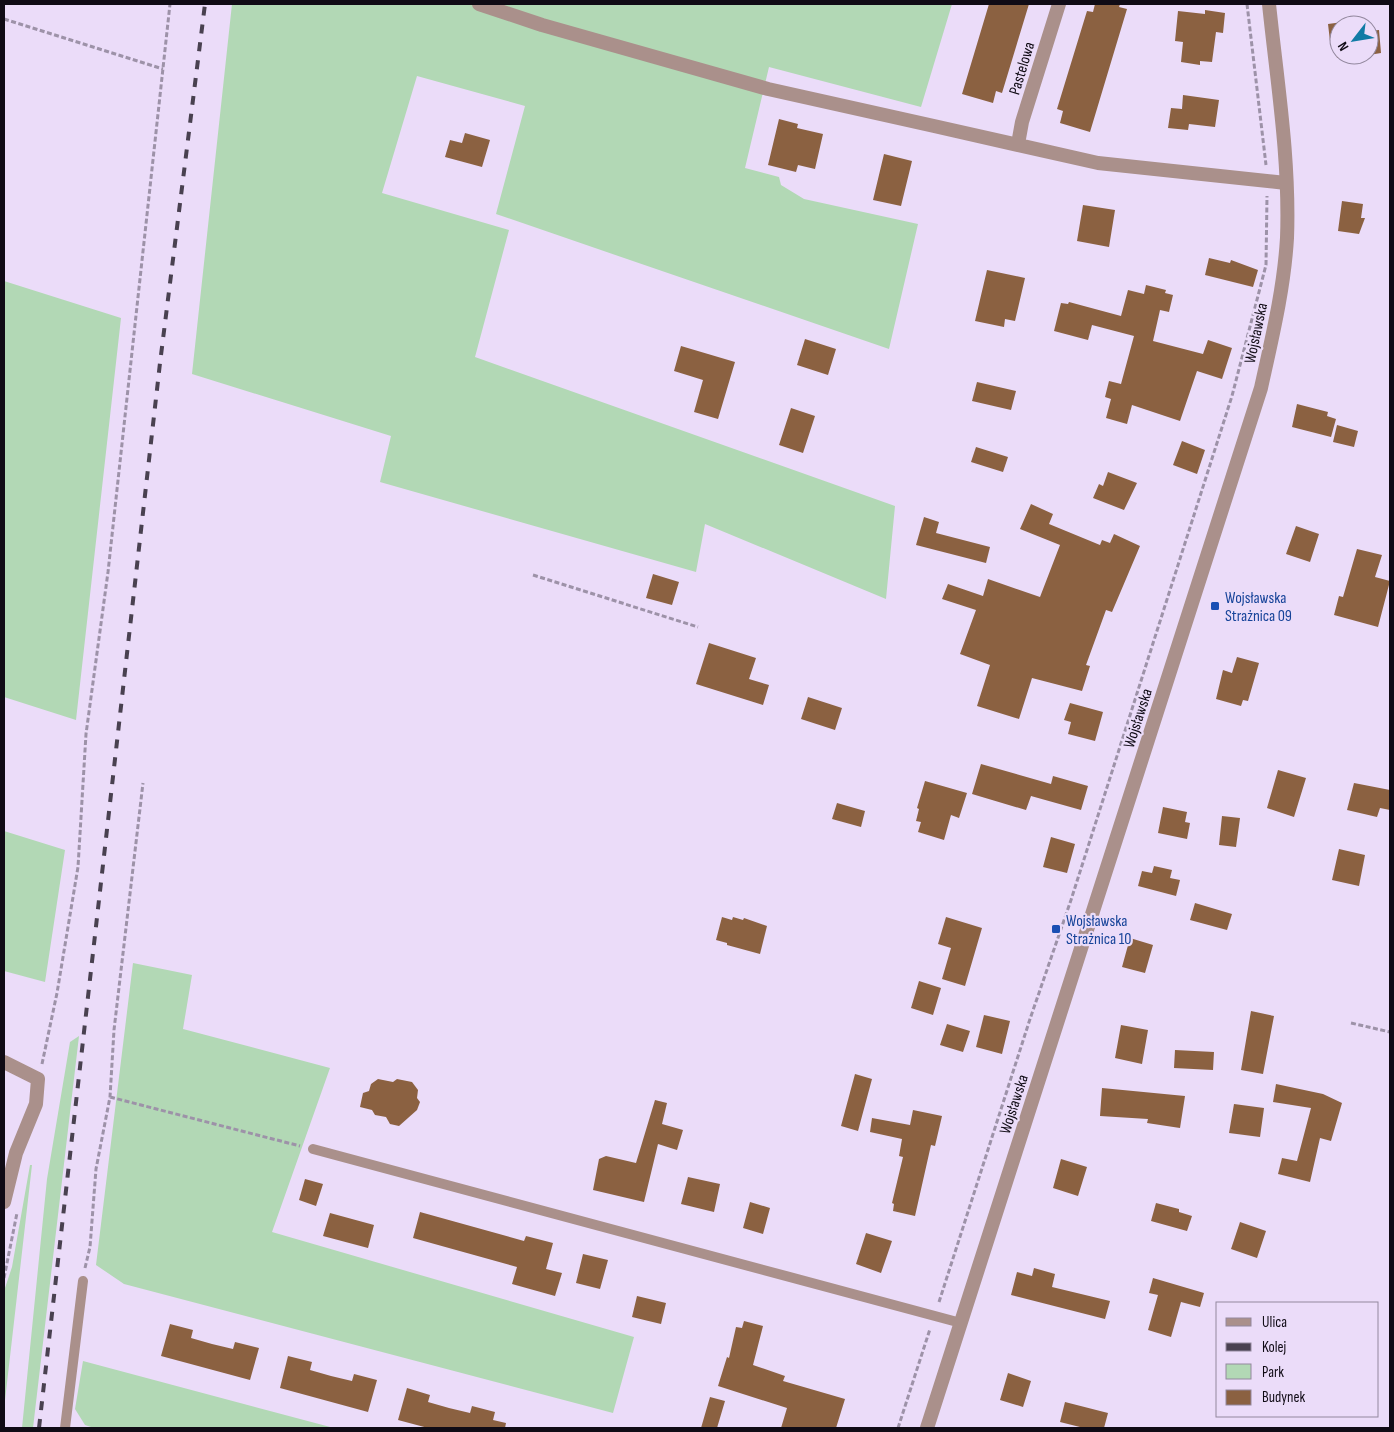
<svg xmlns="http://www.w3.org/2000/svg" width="1394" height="1432" font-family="'Sofia Sans Condensed',sans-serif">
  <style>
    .green { fill: #b2d8b5 }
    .building { fill: #8b6141 }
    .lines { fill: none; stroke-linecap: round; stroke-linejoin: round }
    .path { stroke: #9d92a8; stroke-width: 3; stroke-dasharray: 5 2.5; stroke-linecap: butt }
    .service { stroke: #aa908b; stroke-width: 10 }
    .minor { stroke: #aa908b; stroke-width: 14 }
    .tertiary { stroke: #aa908b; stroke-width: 14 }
    .rail { stroke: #494150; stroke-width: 4; stroke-dasharray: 9 9; stroke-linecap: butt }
    .transit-dot { fill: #1a4fb4; stroke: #ebdcf9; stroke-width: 2 }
    .labels { text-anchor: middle; stroke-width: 4.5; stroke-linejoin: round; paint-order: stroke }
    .street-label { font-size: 16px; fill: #100b15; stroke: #ebdcf9 }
    .transit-label { font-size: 16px; fill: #164399; stroke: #ebdcf9; text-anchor: start }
  </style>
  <rect width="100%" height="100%" fill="#ebdcf9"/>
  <!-- green -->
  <path class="green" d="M232,4H952L921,107L769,67L745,168L779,177L781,185L804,199L918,224L889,349L496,214L525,106L417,76L382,193L509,230L475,357L895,506L886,599L705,524L696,572L380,482L391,436L192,374Z
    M4,281L121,318L76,720L4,697Z
    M4,831L65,850L45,982L4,971Z
    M133,963L192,975L183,1029L330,1068L272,1232L634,1337L613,1413L124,1284L96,1265Z
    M79,1036L33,1428H22L47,1179L70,1042Z
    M30,1165H32L4,1409V1291L12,1267Z
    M83,1361L334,1428H94L85,1425L75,1409Z"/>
  <!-- building -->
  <path class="building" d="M989,4H1029L1002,93L996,91L993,103L962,94Z
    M1095,4H1120L1119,7L1127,9L1090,132L1060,123L1063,111L1057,109L1087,11L1093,12Z
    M1205,10L1225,13L1223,33L1216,32L1212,62L1200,61V65L1181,62L1183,42L1175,41L1178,11L1205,14Z
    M1365,19L1366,25H1339V55H1365L1337,58L1334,40L1330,41L1328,24Z
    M1379,30L1381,53L1369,55V31Z
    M1183,95L1219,100L1215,127L1189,124L1188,130L1168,128L1171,108L1182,109Z
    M779,119L798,124L797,128L823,134L815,169L798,165L796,172L768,165Z
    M465,133L490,140L482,167L445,157L450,140L462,143Z
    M884,154L912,161L901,206L873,200Z
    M1342,201L1363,204L1361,218H1365L1359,234L1338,231Z
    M1083,205L1115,210L1109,247L1077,241Z
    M1209,258L1230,263L1231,260L1258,270L1253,287L1205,275Z
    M987,270L1025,278L1015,321L1005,319L1004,327L975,321Z
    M1146,285L1166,290L1165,293L1173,295L1169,312L1160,310L1153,341L1203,354L1208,340L1232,348L1222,379L1197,371L1180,421L1132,405L1127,424L1106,418L1111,399L1105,397L1109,381L1121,384L1134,336L1092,325L1088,340L1054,331L1061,303L1068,304L1069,302L1121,316L1128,290L1144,294Z
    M805,339L836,349L828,375L797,365Z
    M681,346L735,362L718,419L694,412L703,380L674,371Z
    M977,382L1016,391L1011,410L972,401Z
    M1297,404L1328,412L1327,416L1336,419L1331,437L1292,427Z
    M791,408L815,416L803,453L779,445Z
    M1337,425L1358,431L1354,447L1333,442Z
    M1182,441L1205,450L1197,474L1173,465Z
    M976,447L1008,457L1003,472L971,462Z
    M1108,472L1137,483L1124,510L1093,498L1099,484L1103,486Z
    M1031,504L1053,514L1049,524L1100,545L1102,540L1110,543L1114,534L1140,546L1112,612L1106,610L1086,665L1090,666L1082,691L1032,678L1019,719L977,706L990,665L960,654L976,610L942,599L948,584L983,596L988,579L1040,597L1060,545L1020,529Z
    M924,517L939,522L936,533L990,547L986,563L916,545Z
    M1296,526L1319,534L1310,562L1286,554Z
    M1357,549L1382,555L1375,577L1390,581L1378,627L1334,615L1339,596L1343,597Z
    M653,574L679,582L672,605L646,598Z
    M709,643L756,658L749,679L769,685L763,705L696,684Z
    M1237,657L1259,663L1248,701L1243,700L1241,706L1216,699L1223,670L1232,673Z
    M808,697L842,708L835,730L801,719Z
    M1070,703L1103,712L1095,741L1068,734L1071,722L1064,720Z
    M981,764L1051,784L1053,776L1088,786L1081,810L1031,796L1026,810L972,794Z
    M1278,770L1306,778L1294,817L1267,808Z
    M925,781L967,793L959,818L951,815L944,840L918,832L921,822L916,821L919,809L917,808Z
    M1354,783L1390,790V810L1380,808L1377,817L1347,810Z
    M837,803L865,811L861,827L832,819Z
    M1163,807L1187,812L1185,822L1190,823L1187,839L1158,833Z
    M1222,816L1240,818L1236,847L1219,845Z
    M1051,837L1075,844L1067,873L1043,867Z
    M1339,849L1365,855L1359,886L1332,880Z
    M1154,866L1172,870L1170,878L1180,880L1176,896L1138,886L1142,871L1152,873Z
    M1195,903L1232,914L1227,930L1190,920Z
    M722,917L732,920L733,917L743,920L744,918L767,926L760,954L727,945V943L716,940Z
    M946,917L982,928L965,986L942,979L951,948L938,944Z
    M1130,938L1153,945L1145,973L1122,967Z
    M919,981L941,988L933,1015L911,1008Z
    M1251,1011L1274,1016L1263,1074L1241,1070Z
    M984,1015L1010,1021L1002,1054L976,1047Z
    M947,1024L970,1031L963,1052L940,1045Z
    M1121,1025L1148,1030L1142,1064L1115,1058Z
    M1175,1050L1214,1052L1213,1070L1174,1068Z
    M855,1074L872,1079L858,1131L841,1126Z
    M378,1079L393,1082L397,1079L412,1082L418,1090L417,1098L420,1102L417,1110L399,1126L390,1124L386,1117L375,1115L372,1110L360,1107L363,1093L369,1091L371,1084Z
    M1276,1084L1323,1094L1342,1103L1331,1141L1320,1138L1310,1182L1278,1174L1282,1158L1297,1161L1311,1108L1273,1102Z
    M1102,1088L1185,1096L1180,1128L1147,1123L1148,1119L1100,1116Z
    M655,1100L667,1103L662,1124L683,1130L677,1150L658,1144L644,1202L593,1190L599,1159L606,1156L636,1163Z
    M1234,1104L1264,1108L1260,1137L1229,1133Z
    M913,1110L942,1116L935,1146L931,1145L915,1216L893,1211L894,1204L892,1203L903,1157L899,1156L902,1139L870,1132L872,1118L910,1125Z
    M1061,1159L1087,1167L1078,1196L1053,1188Z
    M688,1177L720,1184L714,1212L681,1204Z
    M305,1179L323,1184L316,1206L299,1200Z
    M750,1202L770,1208L763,1234L743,1228Z
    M1156,1203L1179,1209V1212L1192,1216L1187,1231L1151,1221Z
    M420,1212L524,1241L526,1236L553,1243L546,1269L562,1273L555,1296L512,1284L517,1267L413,1238Z
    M330,1213L374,1225L368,1248L323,1236Z
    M1240,1222L1266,1231L1257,1258L1231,1249Z
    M866,1233L892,1241L881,1273L856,1264Z
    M583,1254L608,1260L600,1289L576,1283Z
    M1034,1268L1055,1274L1052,1287L1110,1301L1105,1319L1011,1295L1017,1272L1032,1276Z
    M1153,1278L1204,1293L1200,1307L1181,1302L1171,1337L1148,1330L1158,1295L1149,1293Z
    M637,1296L666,1303L661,1324L632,1317Z
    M744,1321L763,1326L753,1365L785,1376L783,1381L845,1399L836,1428H781L787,1408L718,1386L727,1357L729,1358L736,1327L742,1328Z
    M170,1324L193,1330L191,1338L212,1344L233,1349L235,1342L259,1348L250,1380L161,1356Z
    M288,1356L312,1362L310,1370L331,1376L352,1381L354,1374L377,1380L368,1412L280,1388Z
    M1008,1373L1031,1381L1023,1407L1000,1400Z
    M407,1388L430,1395L428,1402L449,1408L470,1413L472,1406L495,1412L493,1420L506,1423L505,1428H428L398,1420Z
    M710,1397L725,1401L717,1428H701Z
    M1065,1402L1108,1413L1104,1428H1084L1060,1422Z"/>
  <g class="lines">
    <!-- path -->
    <path class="path" d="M1247,4L1266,165
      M4,19L163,69
      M533,575L698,627
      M1351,1023L1390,1032
      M42,1064L57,993L78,867L86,734L108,572L170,4
      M110,1097L300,1146
      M85,1268L90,1247L96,1169L110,1097L114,1030L143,783
      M4,1278L17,1213
      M939,1302L1030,1019L1071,900L1232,396L1266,265L1267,196
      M898,1428L930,1329"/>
    <!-- service -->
    <path class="service" d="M313,1149L961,1323
      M65,1428L83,1281"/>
    <!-- minor -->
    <path class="minor" d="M479,4L542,25L768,89L934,126L1098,163L1286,183
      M1018,144L1022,122L1059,4
      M4,1062L38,1079L36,1104L16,1153L4,1202"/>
    <!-- tertiary -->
    <path class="tertiary" d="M927,1428L1261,388C1272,338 1284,289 1287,238C1290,160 1277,81 1269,4"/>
    <!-- rail -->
    <path class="rail" d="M39,1428L160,363L205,4"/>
  </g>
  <!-- markers -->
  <g class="transit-dot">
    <rect x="1210" y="601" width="10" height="10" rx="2.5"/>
    <rect x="1051" y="924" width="10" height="10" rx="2.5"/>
  </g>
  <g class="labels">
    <!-- street labels -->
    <g class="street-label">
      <text transform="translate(1021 68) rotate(-73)" y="6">Pastelowa</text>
      <text transform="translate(1255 333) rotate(-78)" y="6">Wojsławska</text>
      <text transform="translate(1137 718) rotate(-72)" y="6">Wojsławska</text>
      <text transform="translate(1013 1104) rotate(-72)" y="6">Wojsławska</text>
    </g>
    <!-- transit labels -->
    <g class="transit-label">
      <text x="1225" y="603">Wojsławska<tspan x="1225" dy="18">Strażnica 09</tspan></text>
      <text x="1066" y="926">Wojsławska<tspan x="1066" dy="18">Strażnica 10</tspan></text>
    </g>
  </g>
  <!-- border -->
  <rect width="1394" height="1432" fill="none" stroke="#100b15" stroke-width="10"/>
  <!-- legend -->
  <rect x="1216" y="1302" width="162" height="115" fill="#ebdcf9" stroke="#93889e"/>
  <rect x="1226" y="1318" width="25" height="8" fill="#aa908b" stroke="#93889e"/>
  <text x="1262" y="1327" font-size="15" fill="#100b15">Ulica</text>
  <rect x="1226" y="1343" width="25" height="8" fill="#494150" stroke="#93889e"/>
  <text x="1262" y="1352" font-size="15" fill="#100b15">Kolej</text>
  <rect x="1226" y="1364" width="25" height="15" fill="#b2d8b5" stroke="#93889e"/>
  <text x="1262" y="1377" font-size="15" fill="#100b15">Park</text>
  <rect x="1226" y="1390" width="25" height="15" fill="#8b6141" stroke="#93889e"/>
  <text x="1262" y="1402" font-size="15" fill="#100b15">Budynek</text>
  <!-- north arrow -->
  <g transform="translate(1354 40) rotate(239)"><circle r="24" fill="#ebdcf9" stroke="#93889e"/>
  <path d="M0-4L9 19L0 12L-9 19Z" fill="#117ba5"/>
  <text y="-8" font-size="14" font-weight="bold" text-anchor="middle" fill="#100b15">N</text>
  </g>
</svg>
